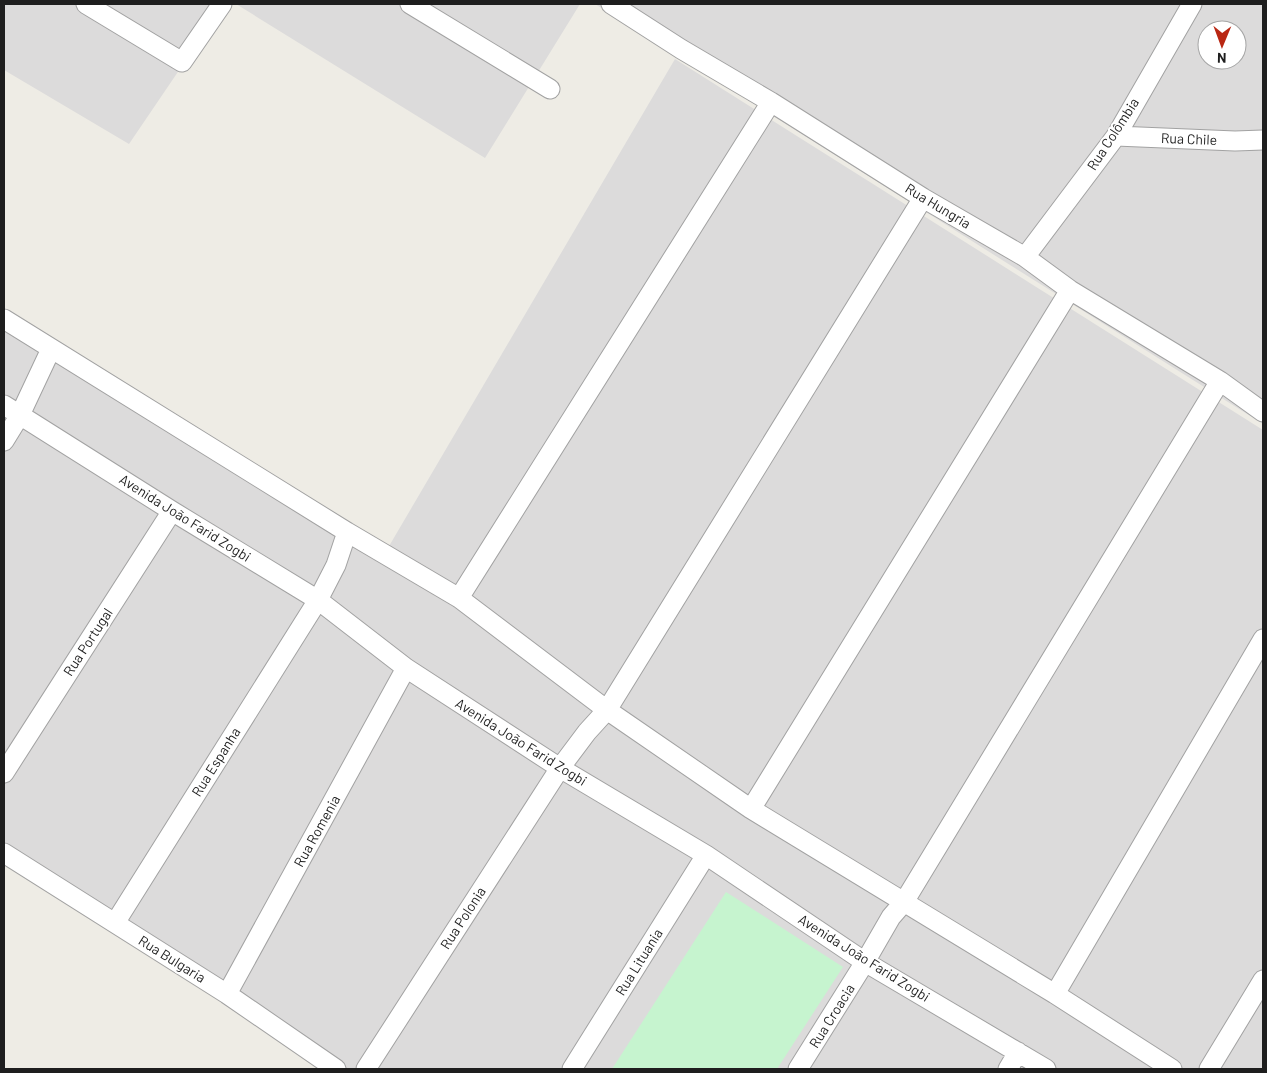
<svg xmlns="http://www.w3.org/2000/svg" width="1267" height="1073" font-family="Barlow,sans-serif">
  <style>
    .residential { fill: #dcdbdb; fill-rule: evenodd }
    .park { fill: #c6f4cf }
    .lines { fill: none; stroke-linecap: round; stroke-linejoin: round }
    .minor-casing { stroke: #a2a2a2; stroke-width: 21 }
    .minor { stroke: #fff; stroke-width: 19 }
    .labels { text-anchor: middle; stroke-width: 4; stroke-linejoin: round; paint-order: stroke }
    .street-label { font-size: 14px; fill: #1e1e1e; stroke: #fff }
  </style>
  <rect width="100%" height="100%" fill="#eeece5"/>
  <!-- residential -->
  <path class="residential" d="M4,4H224L129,144L4,70Z
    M236,4H580L485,158Z
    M595,4H1263V424ZM1207,30H1237V60H1207Z
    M675,59L1263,430V1069H334L4,862V325L385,553Z"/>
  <!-- park -->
  <path class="park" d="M726,892L843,967L777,1069H612Z"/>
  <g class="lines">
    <!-- minor casing -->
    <g class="minor-casing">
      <path id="minor" d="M86,4L182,62L222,4
        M410,4L550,89
        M611,4L681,49L771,102L923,198L1025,257L1070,290L1220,381L1263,412
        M1116,136L1235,141L1263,140
        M1025,257L1116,136L1192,4
        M4,319L347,532L459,598L607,710L751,809L1055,994L1172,1069
        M4,405L172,511L318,600L406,668L560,768L706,855L865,962L1046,1069
        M4,441L20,415L51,349
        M459,598L771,102
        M4,773L172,511
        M751,809L1070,290
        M4,853L227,994L336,1069
        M115,923L318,600L336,565L347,532
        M227,994L406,668
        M1055,994L1263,639
        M366,1069L560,768L587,732L607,710L923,198
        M572,1069L706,855
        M798,1069L865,962L891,917L904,902L1220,381
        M1008,1069L1018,1052
        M1209,1069L1263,980"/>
    </g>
    <!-- minor -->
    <use href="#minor" class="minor"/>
  </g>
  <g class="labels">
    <!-- street labels -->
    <g class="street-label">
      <text transform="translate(1113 134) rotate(-57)" y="5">Rua Colômbia</text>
      <text transform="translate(1189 139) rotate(2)" y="5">Rua Chile</text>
      <text transform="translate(938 206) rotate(31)" y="5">Rua Hungria</text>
      <text transform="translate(185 518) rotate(32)" y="5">Avenida João Farid Zogbi</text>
      <text transform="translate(88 642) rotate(-57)" y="5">Rua Portugal</text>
      <text transform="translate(521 742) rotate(32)" y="5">Avenida João Farid Zogbi</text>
      <text transform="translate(216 762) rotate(-58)" y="5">Rua Espanha</text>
      <text transform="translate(317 831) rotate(-61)" y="5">Rua Romenia</text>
      <text transform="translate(463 918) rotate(-57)" y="5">Rua Polonia</text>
      <text transform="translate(864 958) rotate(32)" y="5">Avenida João Farid Zogbi</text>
      <text transform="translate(172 959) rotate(32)" y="5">Rua Bulgaria</text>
      <text transform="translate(639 962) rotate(-58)" y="5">Rua Lituania</text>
      <text transform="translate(832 1016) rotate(-58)" y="5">Rua Croacia</text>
    </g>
  </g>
  <!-- border -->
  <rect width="1267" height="1073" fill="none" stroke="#1e1e1e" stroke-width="10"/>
  <!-- north arrow -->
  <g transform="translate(1222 45) rotate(181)"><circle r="24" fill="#ffffff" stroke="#a5a5a5"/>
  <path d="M0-4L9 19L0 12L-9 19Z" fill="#b92713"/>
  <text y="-8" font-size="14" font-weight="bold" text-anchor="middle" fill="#1e1e1e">N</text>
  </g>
</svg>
